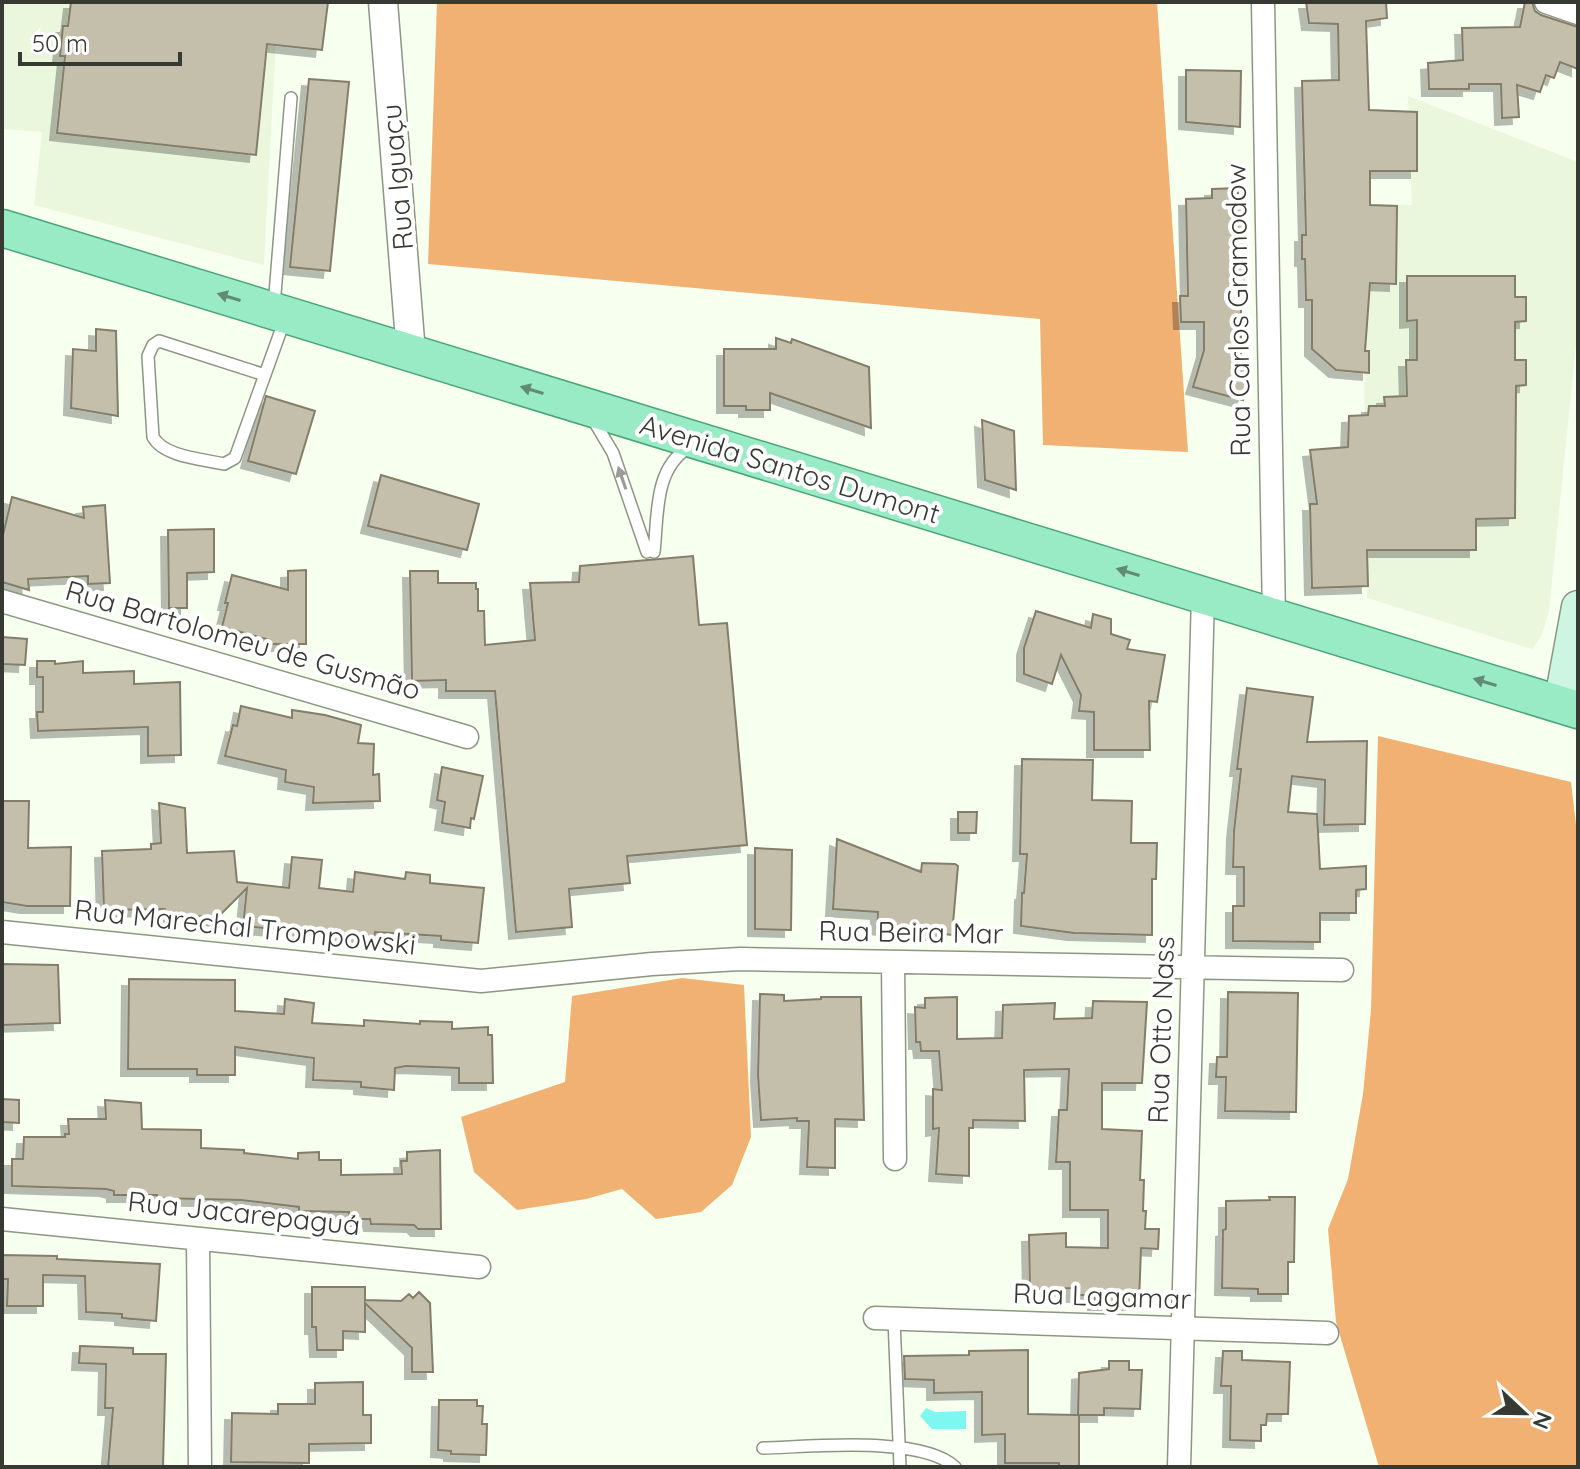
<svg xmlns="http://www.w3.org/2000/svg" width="1580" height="1469" font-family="Quicksand,sans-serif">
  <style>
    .built { fill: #eaf7dc }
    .forest { fill: #f1b173 }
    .water { fill: #7ff7f1 }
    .building { fill: #c4bfaa; stroke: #837e6b; stroke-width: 2; filter: url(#shadow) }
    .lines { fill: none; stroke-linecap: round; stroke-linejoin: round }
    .service-casing { stroke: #8d9683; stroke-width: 14 }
    .minor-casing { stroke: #8d9683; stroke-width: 25 }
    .tertiary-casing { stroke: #8d9683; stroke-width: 31 }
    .secondary-casing { stroke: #8d9683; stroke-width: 35 }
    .primary-casing { stroke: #4aa578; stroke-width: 39 }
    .service { stroke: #fff; stroke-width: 11 }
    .minor { stroke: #fff; stroke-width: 22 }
    .tertiary { stroke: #fff; stroke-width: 28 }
    .secondary { stroke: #ccf5e2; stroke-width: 32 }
    .primary { stroke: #99ebc5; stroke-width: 36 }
    .oneway { fill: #638a74 }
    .oneway2 { fill: #9b9c98 }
    .labels { text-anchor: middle; stroke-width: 8; stroke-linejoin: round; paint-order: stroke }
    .street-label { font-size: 28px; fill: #373a32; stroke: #fff }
  </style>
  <defs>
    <filter id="shadow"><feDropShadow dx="-7" dy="7" stdDeviation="0" flood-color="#0004"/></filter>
  </defs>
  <rect width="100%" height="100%" fill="#f7ffee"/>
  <!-- built -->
  <path class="built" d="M2,2H278L264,265L34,205L42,132L2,129Z
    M1408,96L1578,162V325L1549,611L1542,635L1532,649L1367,598L1362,204L1412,205Z"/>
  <!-- forest -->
  <path class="forest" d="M437,2H1157L1188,452L1043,445L1040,319L428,264Z
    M1378,736L1571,782L1578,842V1467H1379L1336,1322L1328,1229L1348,1179L1363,1094L1371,1010Z
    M682,978L744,985L751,1137L732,1185L701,1212L656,1219L622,1189L586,1199L517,1210L474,1172L461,1117L565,1082L572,996Z"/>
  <!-- water -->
  <path class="water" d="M926,1408L935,1412L966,1411V1429H932L920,1416Z"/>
  <!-- building -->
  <path class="building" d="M71,2H328L322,50L267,44L256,155L57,133L65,56H60L63,26H68Z
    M1306,2H1386L1387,18L1366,21L1369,110L1417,112V171H1370V205L1397,206L1396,284L1370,283L1365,351H1369V373L1336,370L1312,349V300H1306L1305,259H1302V235H1306L1302,81L1339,80L1338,24L1309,23Z
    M1525,2H1532L1535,11L1541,15L1578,27V69L1560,62L1554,78L1546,75L1540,92L1517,85L1519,117L1502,118L1501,84H1469V89H1429L1428,63L1463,60L1462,28L1520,27Z
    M1186,70L1241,71L1240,127L1186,122Z
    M309,79L349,82L330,271L290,267Z
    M1238,188V200H1242L1244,293H1241V366L1246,367L1243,375L1247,376L1244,384L1247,385L1243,400L1193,387L1204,350V322H1181L1180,296H1188L1186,199L1212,198V189Z
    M1407,276H1515V297H1526V321L1515,322V360H1526V385L1516,386L1515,518L1476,519V550H1367L1368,586L1312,588L1310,504H1317L1310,450L1348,447L1349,416L1368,415L1369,406H1385L1384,397L1407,396L1406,360H1417V320L1407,321Z
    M96,329L116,331L118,416L71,408L73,349L96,351Z
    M776,338L791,343L792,339L869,367L871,428L770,393V410H746V406H724V349H776Z
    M266,396L315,411L296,474L248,461Z
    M982,420L1014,431L1016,490L985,480Z
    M381,475L479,504L467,550L368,526Z
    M12,497L84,518L83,507L105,505L110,583L88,584V576L28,579L29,590L2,582V539Z
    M214,529V572L187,573V608H169L168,530Z
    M693,556L699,625L727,623L747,845L627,856L630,883L569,889L572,927L516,932L495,691H446V680L412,681L410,571H438V583H476V589H478V611H484L485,645L535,640L530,583L579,582L580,566Z
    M306,570V644H270V640L222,627L228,603H225L232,575L288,590V571Z
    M1036,611L1091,628L1093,614L1111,619V634L1130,640L1127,649L1165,655L1157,702L1149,701L1150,750H1094V712L1079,711L1081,695L1061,655L1052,684L1024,674V648Z
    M2,637L27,639L25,665L2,664Z
    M37,661H55V664L83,661V673L134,671V684L180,682L181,755L148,756V727L38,731L37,712H43V677H37Z
    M1247,688L1313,697L1307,742L1367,741L1365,824L1324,825L1325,780L1292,776L1288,812L1317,814L1320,869L1366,866V889L1356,890V913H1320V942L1233,941V906H1244V867H1233L1234,831L1241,769H1237Z
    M241,706L292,718V710L325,715L361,725L358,743L374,744L373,775L379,774L380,801L313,803L314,787L285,782L286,770L225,756L233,725L237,726Z
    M1022,759L1093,760L1092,800L1132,801L1131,843H1157L1156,879H1152V935L1074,933L1021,926L1022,893H1024L1027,854H1020Z
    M442,767L483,776L474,819L471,818L470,828L442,823L445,802L437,800Z
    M2,801H29L28,848L71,847L70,906H27L2,902Z
    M159,803L185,808L187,853L234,851L237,882L289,888L292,857L322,860L319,888L353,892L355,872L405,879L406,872L430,875V883L484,888L478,943L441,940V936L375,932L374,941L339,936L340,933L275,926L274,929L243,926L247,888L216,919L205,916L167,919L165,909L104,910L102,851L151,849V844L161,843Z
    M958,812H977L976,833H958Z
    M837,839L921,872L922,863L955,864L958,866L952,935L877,927L878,912L833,909Z
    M755,848L792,850L791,930L755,929Z
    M2,964L58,965L60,1023L2,1025Z
    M129,979L235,980V1011L284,1014L285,999L314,1003L312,1023L364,1026V1020L420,1024V1021L452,1022V1029L488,1027V1035H492L493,1083H459V1068L406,1066L395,1068L394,1090L361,1087V1082L313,1080L314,1058L235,1047V1075H197V1069H128Z
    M1228,992L1298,993L1296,1112L1225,1111L1226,1077H1216L1217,1057H1227Z
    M760,994L784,995V1001L821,999V997H861L864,1120L835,1119V1168L807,1167L809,1121H797V1118L761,1120L758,1075Z
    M957,997V1039L1002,1038L1003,1005L1055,1003L1054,1019L1092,1018L1093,1001L1147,1002L1142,1083H1102V1129L1142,1131L1140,1180H1144L1143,1211H1146L1145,1229H1159L1158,1249L1141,1248L1139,1303H1095V1295H1072V1288L1030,1290L1029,1235L1066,1233V1247L1108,1248V1210H1070V1162H1056L1059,1110H1067L1069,1069L1024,1070L1025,1121L973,1120V1128H969V1176L936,1174L939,1128L933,1129V1089L942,1090L939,1051H921L920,1042H916L915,1007L925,1008V998Z
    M2,1099L19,1100V1123L2,1122Z
    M105,1100L141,1103L142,1129L201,1130V1148L244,1150V1153L298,1159V1153L319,1152V1160H341V1175L402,1174L401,1161H407V1152L440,1150L441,1229H418L414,1225L371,1224L370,1219H357V1215H349V1212L299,1211V1207L241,1200L157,1198V1195H114V1191L106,1189L12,1186V1159H23L24,1137H65V1134H69L68,1119H106Z
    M1269,1197H1295L1294,1262H1288V1294H1258V1289L1222,1288L1223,1230L1226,1229V1201L1270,1200Z
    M2,1255L57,1256V1259L160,1264L156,1321L122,1318V1314L86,1312L85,1276L43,1275V1306H7L8,1279H2Z
    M312,1287H365V1300L401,1301L409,1294L413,1298L419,1292L430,1303L433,1372H412V1348L365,1303V1332L343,1331V1350H317L316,1327H312Z
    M80,1346L133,1348V1354H166L163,1467H108L113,1408H105L106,1364L79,1363Z
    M1028,1350V1414L1078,1415L1079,1373L1109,1369V1361H1129V1370H1142L1140,1409L1104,1408V1415H1079V1467H1059V1463H1005V1434L982,1435V1392L934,1393V1380L905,1379L904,1356L969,1355V1351Z
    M1223,1351H1242V1360L1290,1362L1288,1414H1267L1266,1425H1261V1441L1230,1440L1231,1386H1221Z
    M363,1382V1415H371V1443L309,1444V1463L231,1462L232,1413L278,1414V1404H315V1383Z
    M439,1400H477V1406H483L482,1424H487L486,1455L451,1454V1451L438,1450Z"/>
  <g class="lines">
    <!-- service casing -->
    <g class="service-casing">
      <path id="service" d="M274,306L291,98
        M265,375L159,341L153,345L148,356L153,437C164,457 203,459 224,464L235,458L285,319
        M591,416L613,453L647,552
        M654,552C658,515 654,469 688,448
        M894,1319L900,1467
        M763,1448C809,1447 921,1435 955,1467"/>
    </g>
    <!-- minor casing -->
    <g class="minor-casing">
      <path id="minor" d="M1263,2L1274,617
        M1546,2L1578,13
        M2,601L467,737
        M2,932L481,981L652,964L740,959L1342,970
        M893,962L895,1159
        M2,1219L479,1267
        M198,1239L200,1467
        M875,1318L1327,1333
        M1179,1467L1203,595"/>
    </g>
    <!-- tertiary casing -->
    <g class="tertiary-casing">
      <path id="tertiary" d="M383,2L411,353"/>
    </g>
    <!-- secondary casing -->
    <g class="secondary-casing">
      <path id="secondary" d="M1560,705L1578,607"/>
    </g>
    <!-- primary casing -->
    <g class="primary-casing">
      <path id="primary" d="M2,228L1578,710"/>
    </g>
    <!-- service -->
    <use href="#service" class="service"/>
    <!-- minor -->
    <use href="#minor" class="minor"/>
    <!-- tertiary -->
    <use href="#tertiary" class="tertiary"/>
    <!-- secondary -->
    <use href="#secondary" class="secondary"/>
    <!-- primary -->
    <use href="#primary" class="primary"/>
  </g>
  <!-- one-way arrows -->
  <defs><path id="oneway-solid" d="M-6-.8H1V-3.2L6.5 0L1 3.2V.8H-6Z" transform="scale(2)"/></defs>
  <g class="oneway">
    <use href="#oneway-solid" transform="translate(229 297) rotate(-163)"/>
    <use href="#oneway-solid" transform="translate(532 390) rotate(-163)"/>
    <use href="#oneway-solid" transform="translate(1128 572) rotate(-163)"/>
    <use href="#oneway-solid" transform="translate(1485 682) rotate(-163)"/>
  </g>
  <use class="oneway2" href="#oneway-solid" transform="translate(622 478) rotate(-109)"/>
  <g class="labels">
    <!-- street labels -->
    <g class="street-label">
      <text transform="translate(397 177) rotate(-95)" y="10">Rua Iguaçu</text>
      <text transform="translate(1238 310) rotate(-91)" y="10">Rua Carlos Gramodow</text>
      <text transform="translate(790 469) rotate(17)" y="10">Avenida Santos Dumont</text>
      <text transform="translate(243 640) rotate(16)" y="10">Rua Bartolomeu de Gusmão</text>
      <text transform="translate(245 927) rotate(6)" y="10">Rua Marechal Trompowski</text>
      <text transform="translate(911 932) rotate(1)" y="10">Rua Beira Mar</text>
      <text transform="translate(1161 1030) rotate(-88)" y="10">Rua Otto Nass</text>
      <text transform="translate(244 1213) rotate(6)" y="10">Rua Jacarepaguá</text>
      <text transform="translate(1102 1296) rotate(2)" y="10">Rua Lagamar</text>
    </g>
  </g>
  <!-- border -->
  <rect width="1580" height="1469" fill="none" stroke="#373a32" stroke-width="8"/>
  <!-- north arrow -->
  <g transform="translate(1524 1413) rotate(112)" stroke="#ffffff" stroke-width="6" paint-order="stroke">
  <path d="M0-6L14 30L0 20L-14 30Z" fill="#373a32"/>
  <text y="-12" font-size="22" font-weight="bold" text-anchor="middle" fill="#373a32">N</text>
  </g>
  <!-- scale -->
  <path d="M20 52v12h160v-12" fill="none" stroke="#373a32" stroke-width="4"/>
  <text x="32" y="52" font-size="24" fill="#373a32" stroke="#ffffff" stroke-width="6" paint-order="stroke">50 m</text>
</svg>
